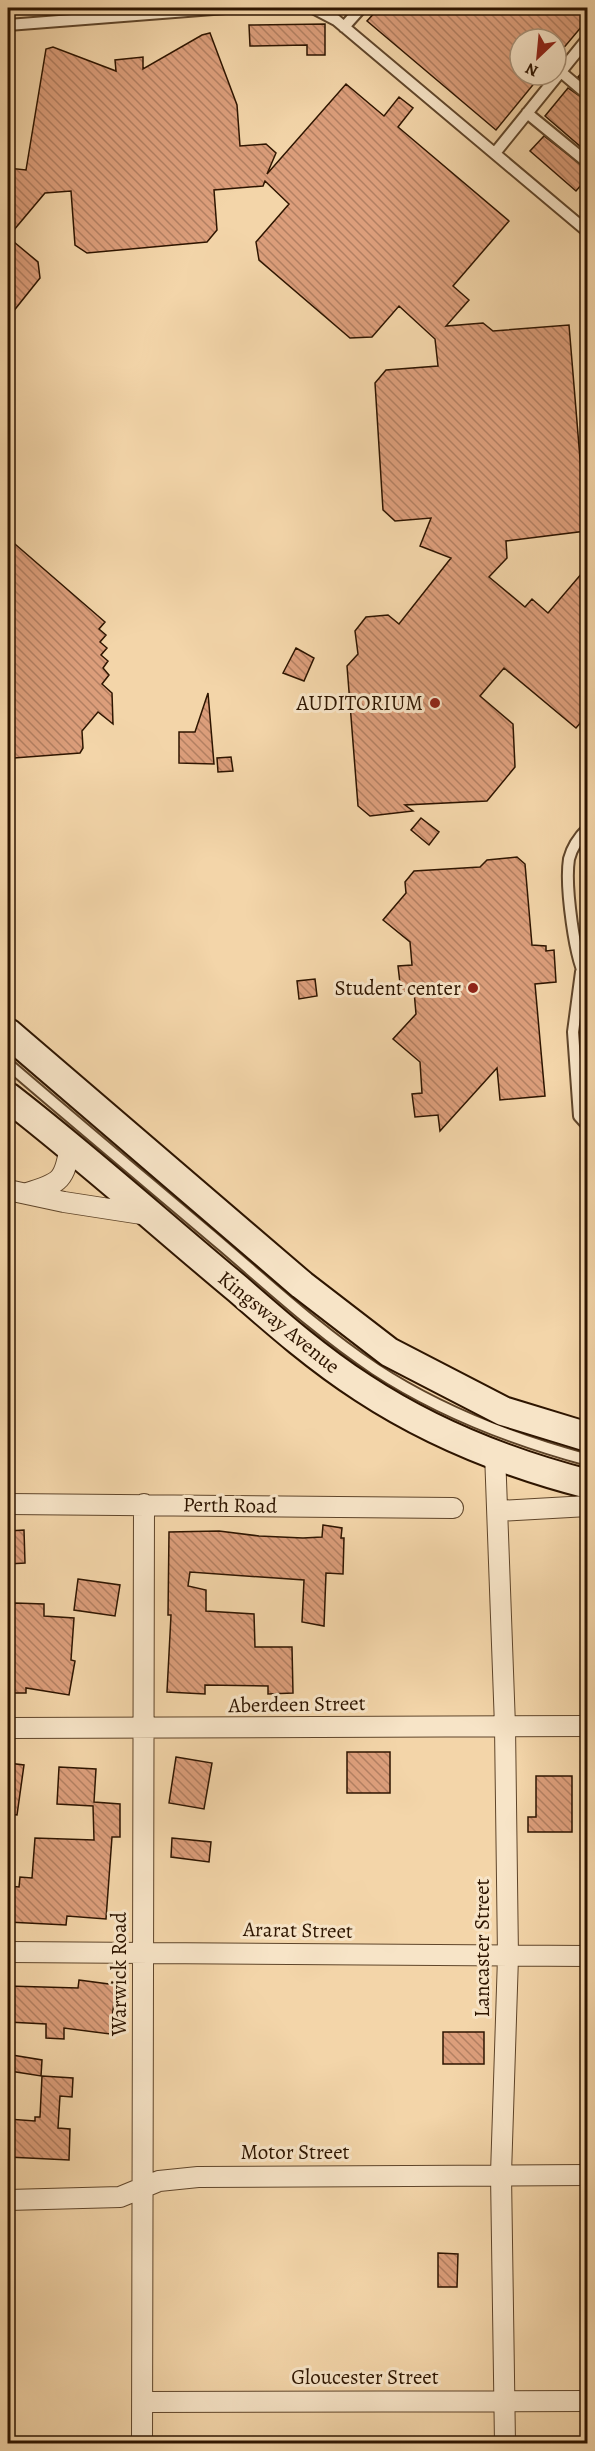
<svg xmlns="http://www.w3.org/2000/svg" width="595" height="2451" font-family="Alegreya,serif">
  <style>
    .building { fill: url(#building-back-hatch); stroke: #2e1500; stroke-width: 1.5 }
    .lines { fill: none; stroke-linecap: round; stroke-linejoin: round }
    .service-casing { stroke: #5f452a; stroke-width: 14 }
    .minor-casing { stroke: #5f452a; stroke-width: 22 }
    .secondary-casing { stroke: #2e1500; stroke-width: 32 }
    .service { stroke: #f7e4c7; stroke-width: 10 }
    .minor { stroke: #f7e4c7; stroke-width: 20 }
    .secondary { stroke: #f7e4c7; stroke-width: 28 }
    .poi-dot { fill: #8f2418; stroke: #f7e4c7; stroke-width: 2 }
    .labels { text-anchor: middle; stroke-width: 6; stroke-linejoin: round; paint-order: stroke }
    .poi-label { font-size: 21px; fill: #2e1500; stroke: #f7e4c7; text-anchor: end }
    .street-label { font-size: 21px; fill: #2e1500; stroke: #f7e4c7 }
  </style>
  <defs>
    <pattern id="building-back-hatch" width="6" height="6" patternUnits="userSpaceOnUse" patternTransform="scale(1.5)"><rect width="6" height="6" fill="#dc9e7b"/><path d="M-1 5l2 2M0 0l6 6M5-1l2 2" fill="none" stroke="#b38062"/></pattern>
  </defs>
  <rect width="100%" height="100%" fill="#f3d5a9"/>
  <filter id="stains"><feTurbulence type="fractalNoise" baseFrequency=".00333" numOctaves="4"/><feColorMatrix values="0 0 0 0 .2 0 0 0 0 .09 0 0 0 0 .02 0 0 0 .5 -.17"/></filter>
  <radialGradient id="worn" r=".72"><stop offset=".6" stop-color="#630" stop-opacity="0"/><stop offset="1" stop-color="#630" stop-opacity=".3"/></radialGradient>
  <!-- building -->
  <path class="building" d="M379,8H588V19L556,57V39H520V75H541L496,130L367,21Z
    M325,24V55H307V45L250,46L249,25Z
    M210,33L237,105L240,146L266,144L276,153L267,174L346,84L384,116L399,97L413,108L398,127L509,221L453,286L469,300L446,326L483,323L493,331L569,325L586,531L506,541L507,558L489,577L525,607L532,599L548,613L588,566V714L576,728L504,668L480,696L513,724L515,767L487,801L405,805L413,811L370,816L358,806L347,666L358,654L355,631L366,617L388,615L399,624L451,558L420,546L431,518L395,521L383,510L375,383L386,370L438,366L435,339L399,306L372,337L350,338L259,260L256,242L289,204L265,181L263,186L214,190L217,230L207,242L87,253L75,245L71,191L45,193L8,237L38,262L40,278L8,318V168L26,170L46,49L53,47L116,71L115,60L143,57V69L202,35Z
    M588,66V85L578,77Z
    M568,88L588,102V153L545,116Z
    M544,136L588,170V177L576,191L530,151Z
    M8,538L105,622L99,629L106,635L100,642L107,648L101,655L108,661L103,668L109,675L102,684L112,693L113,724L98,712L82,731L83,748L80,753L14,758L8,753Z
    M296,648L314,658L304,681L283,673Z
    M208,693L214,764L179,763V732H195Z
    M231,757L233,771L218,772L217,758Z
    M421,818L439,832L429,845L411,830Z
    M517,857L525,864L532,945L546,946V951L554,950L556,982L535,984L545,1096L500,1100L497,1068L440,1131L438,1115L415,1117L412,1094L422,1093L420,1062L393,1039L416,1014L414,991L401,992L398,966L412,965L410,942L383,920L406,893L405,882L414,871L480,867L487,860Z
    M315,979L317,996L299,999L297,981Z
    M323,1525L342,1528L341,1538H344L343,1574L326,1573L324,1626L302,1622L304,1580L190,1572L188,1586L206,1590V1611L254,1614L255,1647H292L293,1693L268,1694V1686L205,1685V1694L167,1692L171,1615H168L169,1532L219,1531L259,1536L303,1538L322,1537Z
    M24,1530L25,1563L8,1564V1531Z
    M78,1579L120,1585L115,1616L74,1610Z
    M15,1603L44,1604V1616L74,1618L71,1660L75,1661L69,1695L26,1688V1693H8L11,1630L8,1629Z
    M347,1752H390V1793H347Z
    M176,1757L212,1763L204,1809L169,1803Z
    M8,1763L24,1765L17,1815L8,1814Z
    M59,1767L96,1769L94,1802L120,1804V1837H112L106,1919L67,1916L66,1925L8,1922V1886L19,1887L20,1877L32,1878L35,1838L94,1840L93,1806L57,1804Z
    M536,1776H572V1832H528V1817H536Z
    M172,1838L211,1842L209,1862L171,1857Z
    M79,1980L116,1985L110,2034L64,2028V2039L46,2038V2024L8,2022V1986L78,1988Z
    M443,2032H484V2064H443Z
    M12,2055L42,2060L41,2076L10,2071Z
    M42,2076L73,2078L72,2097L60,2096L58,2128L70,2129L69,2160L8,2157V2119L35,2121V2117H40Z
    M438,2253L458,2254L457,2287H438Z"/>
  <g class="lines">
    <!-- service casing -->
    <g class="service-casing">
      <path id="service" d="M313,8L336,20L588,232
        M8,25L226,8
        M344,27L361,8
        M561,72L588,95
        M527,113L588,163
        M495,153L588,38
        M588,828C579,837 572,847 569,859C565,884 574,962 588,982
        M581,972L573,1032L579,1116L588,1126
        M8,1064C79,1125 151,1185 223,1246C272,1288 321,1333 375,1369C439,1411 514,1440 588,1460"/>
    </g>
    <!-- minor casing -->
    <g class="minor-casing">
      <path id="minor" d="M8,1190L64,1202L148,1215
        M27,1193C61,1183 65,1180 70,1145
        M495,1453L505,1726L508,1957L501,2174L505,2444
        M8,1504L453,1508
        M498,1511L588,1506
        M8,1728L588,1726
        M8,1952L588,1956
        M8,2200L120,2197L159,2181L198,2177L588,2175
        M144,2402L588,2401
        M142,2444L144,1504"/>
    </g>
    <!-- secondary casing -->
    <g class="secondary-casing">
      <path id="secondary" d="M8,1033L302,1285L389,1352L503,1411L588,1437
        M8,1097C87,1158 161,1225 238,1289C278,1324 318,1359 363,1388C430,1432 510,1464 588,1484"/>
    </g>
    <!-- service -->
    <use href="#service" class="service"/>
    <!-- minor -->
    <use href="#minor" class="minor"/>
    <!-- secondary -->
    <use href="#secondary" class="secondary"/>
  </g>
  <!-- markers -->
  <g class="poi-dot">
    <circle cx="435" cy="703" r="6"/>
    <circle cx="473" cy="988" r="6"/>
  </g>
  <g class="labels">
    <!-- poi labels -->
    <g class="poi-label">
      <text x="423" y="710">AUDITORIUM</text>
      <text x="461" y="995">Student center</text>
    </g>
    <!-- street labels -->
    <g class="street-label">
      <text transform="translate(279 1322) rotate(39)" y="7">Kingsway Avenue</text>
      <text transform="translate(230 1505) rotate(1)" y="7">Perth Road</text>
      <text transform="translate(297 1704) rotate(-1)" y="7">Aberdeen Street</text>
      <text transform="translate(298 1930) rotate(1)" y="7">Ararat Street</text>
      <text transform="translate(482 1948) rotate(-90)" y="7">Lancaster Street</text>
      <text transform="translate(119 1974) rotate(-90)" y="7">Warwick Road</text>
      <text x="295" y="2159">Motor Street</text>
      <text x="365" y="2384">Gloucester Street</text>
    </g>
  </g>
  <!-- margin -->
  <rect width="595" height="2451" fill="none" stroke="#f3d5a9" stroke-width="30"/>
  <rect x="9" y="9" width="577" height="2433" fill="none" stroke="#2e1500" stroke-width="3"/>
  <rect x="15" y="15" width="565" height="2421" fill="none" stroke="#2e1500" stroke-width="1.5"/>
  <!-- north arrow -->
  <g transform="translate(538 57) rotate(206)"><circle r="28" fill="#f7e4c7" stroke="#a79177" stroke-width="1.5"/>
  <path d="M0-4.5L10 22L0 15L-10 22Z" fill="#8f2418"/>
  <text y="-9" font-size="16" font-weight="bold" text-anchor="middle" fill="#2e1500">N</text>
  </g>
  <rect width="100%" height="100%" filter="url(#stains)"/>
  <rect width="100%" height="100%" fill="url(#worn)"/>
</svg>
